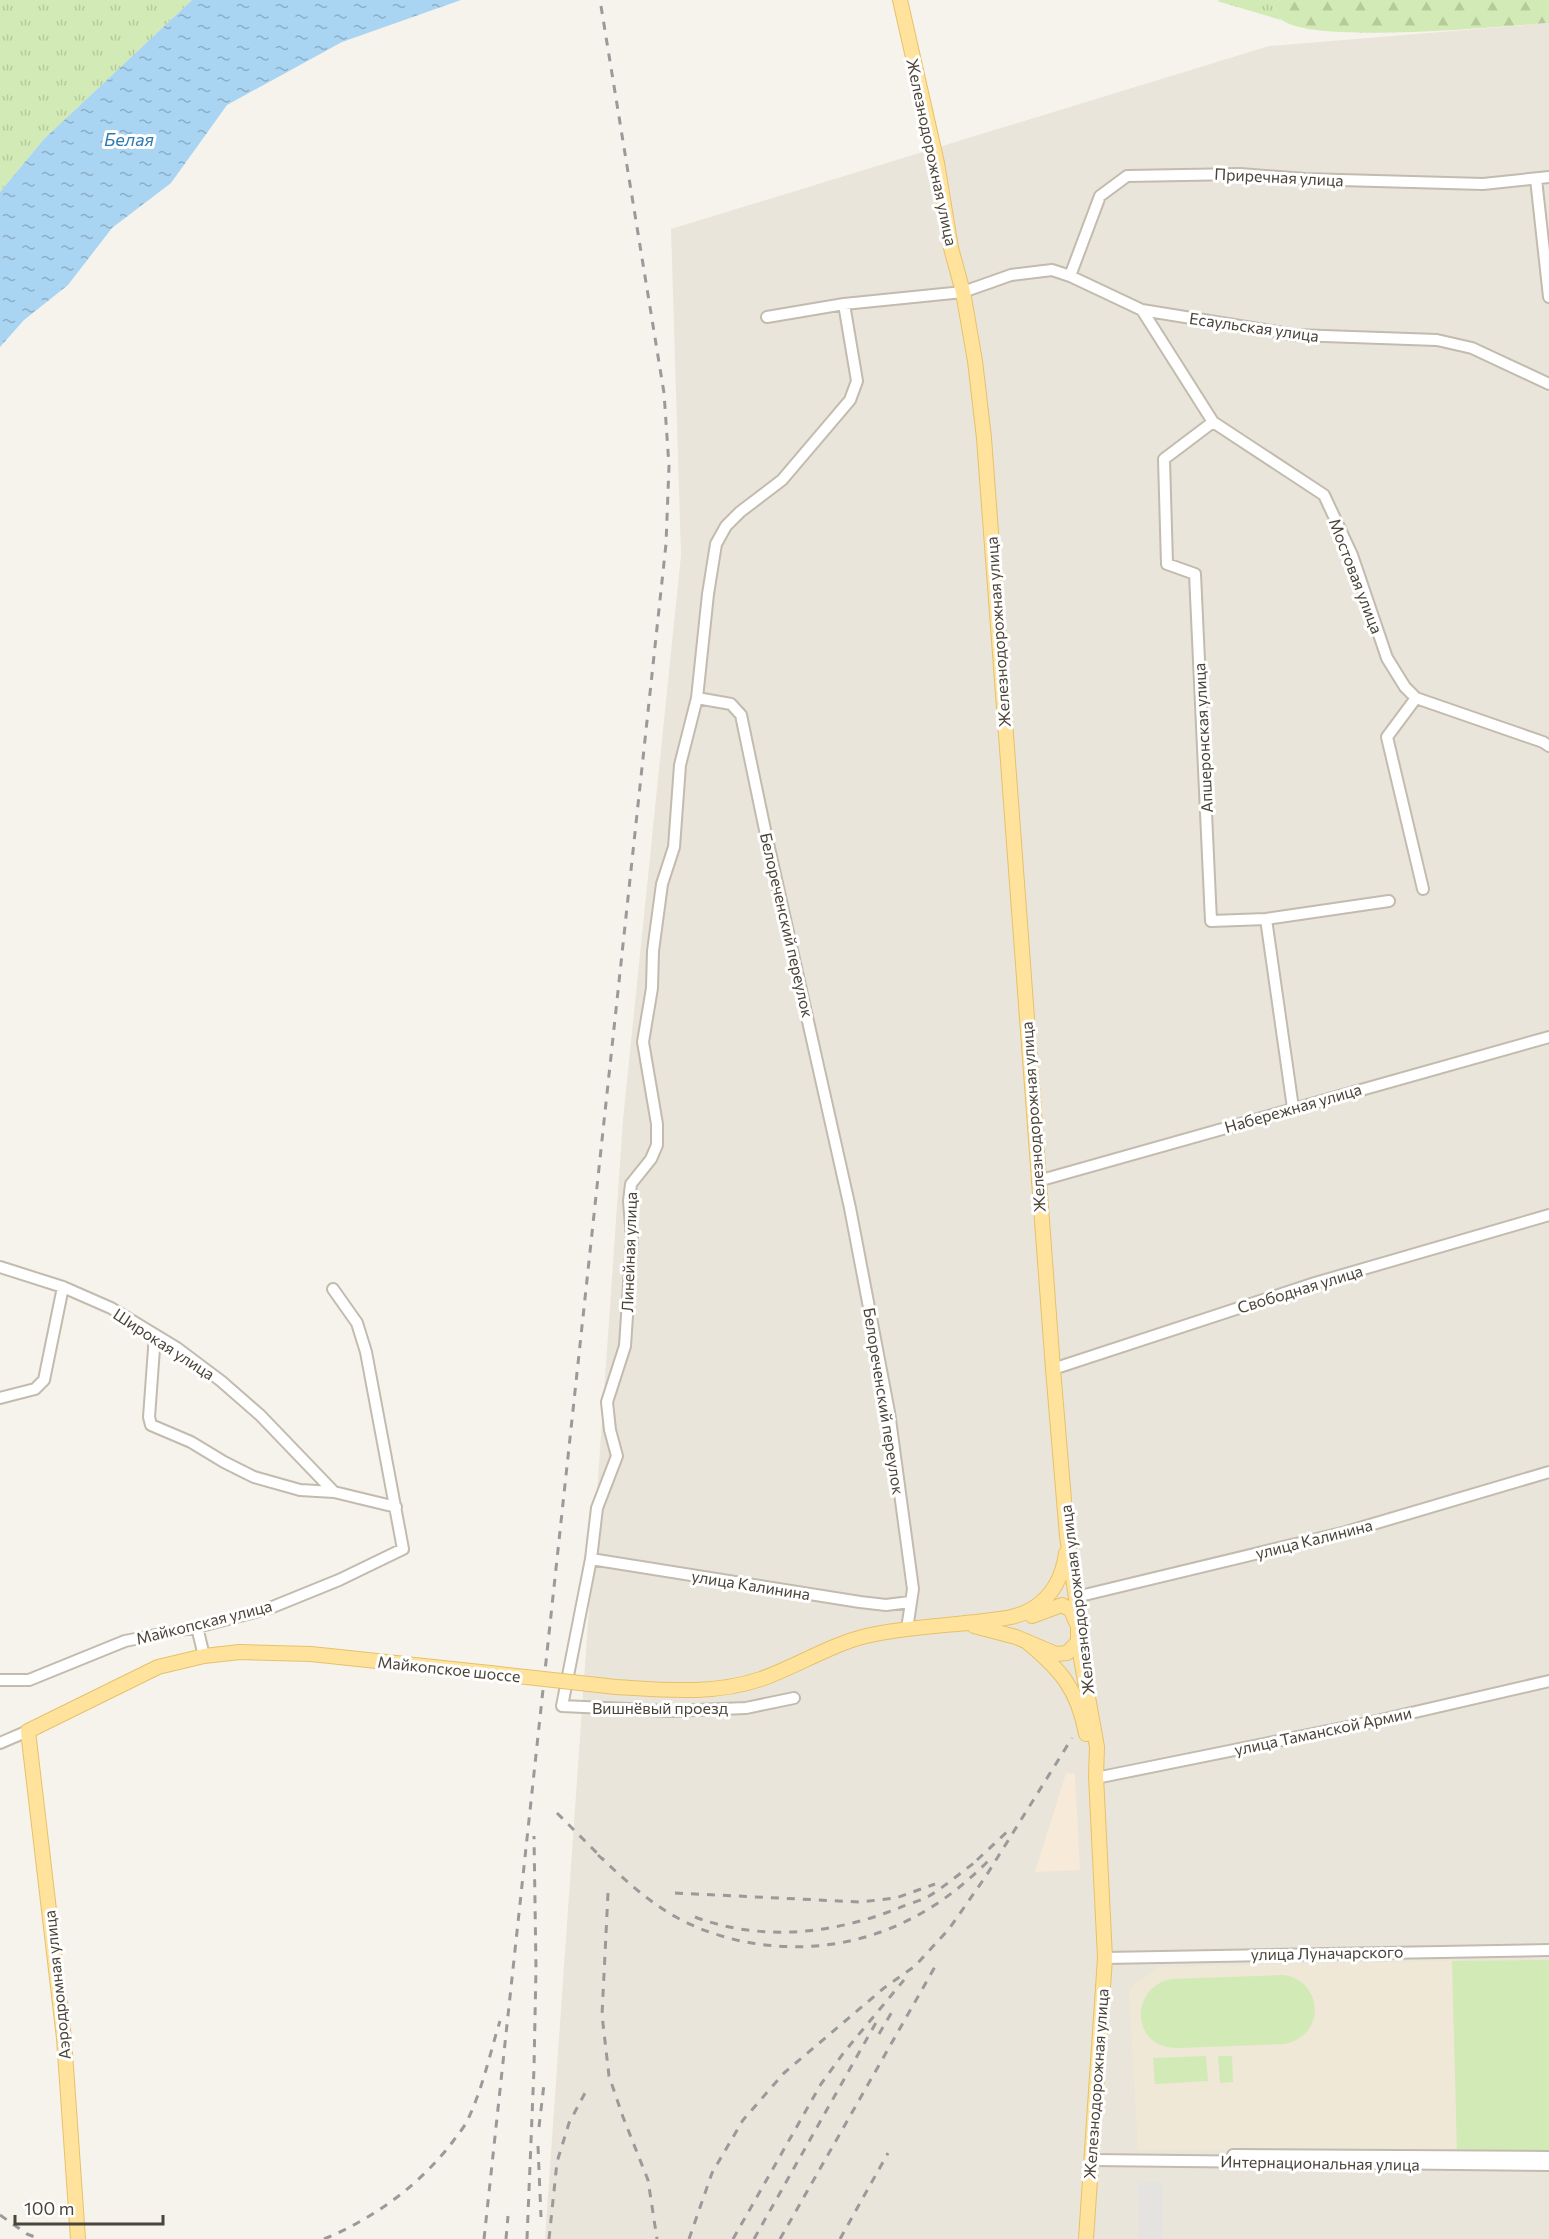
<svg xmlns="http://www.w3.org/2000/svg" width="1549" height="2239" font-family="Commissioner,sans-serif">
  <style>
    .residential { fill: #eae5da }
    .commercial { fill: #f7ead8 }
    .education { fill: #efe8d6 }
    .grass { fill: url(#grass-tufts) }
    .forest { fill: url(#forest-firs) }
    .pitch { fill: #d2eab5 }
    .parking { fill: #e5e3e0 }
    .water { fill: url(#water-ripples) }
    .lines { fill: none; stroke-linecap: round; stroke-linejoin: round }
    .minor-casing { stroke: #c2bbae; stroke-width: 14 }
    .major-casing { stroke: #e6c16a; stroke-width: 16 }
    .minor { stroke: #fff; stroke-width: 10 }
    .major { stroke: #ffe39c; stroke-width: 14 }
    .rail { stroke: #9a9a9a; stroke-width: 3; stroke-dasharray: 8 8; stroke-linecap: butt }
    .major-bridge-casing { stroke: #e6c16a; stroke-width: 16; stroke-linecap: butt }
    .major-bridge { stroke: #ffe39c; stroke-width: 14 }
    .labels { text-anchor: middle; stroke-width: 6; stroke-linejoin: round; paint-order: stroke }
    .street-label { font-size: 16px; fill: #4b4439; stroke: #fff }
    .water-label { font-size: 18px; font-style: italic; fill: #2e7ab2; stroke: #fff }
  </style>
  <defs>
    <pattern id="grass-tufts" width="24" height="20" patternUnits="userSpaceOnUse" patternTransform="scale(1.5)"><rect width="24" height="20" fill="#d2eab5"/><path d="M3 7l-1-3M5 7V3M7 7l1-3M15 17l-1-3M17 17v-4M19 17l1-3" fill="none" stroke="#b6ca9c"/></pattern>
    <pattern id="forest-firs" width="22" height="20" patternUnits="userSpaceOnUse" patternTransform="scale(1.5)"><rect width="22" height="20" fill="#d2eab5"/><path d="M5 1l3.5 6h-7zM16 11l3.5 6h-7z" fill="#b6ca9c"/></pattern>
    <pattern id="water-ripples" width="26" height="14" patternUnits="userSpaceOnUse" patternTransform="scale(1.5)"><rect width="26" height="14" fill="#a9d4f2"/><path d="M2 4q2-2 4 0t4 0M15 11q2-2 4 0t4 0" fill="none" stroke="#8caec5"/></pattern>
  </defs>
  <rect width="100%" height="100%" fill="#f6f3ec"/>
  <!-- residential -->
  <path class="residential" d="M1549,23V2239H545L623,1120L681,555L671,229L1269,46Z"/>
  <!-- commercial -->
  <path class="commercial" d="M1066,1773L1075,1774L1080,1870L1035,1872Z"/>
  <!-- education -->
  <path class="education" d="M1452,1961L1457,2150H1138L1129,1989L1159,1967Z"/>
  <!-- grass -->
  <path class="grass" d="M0,0H192L44,139L0,192Z
    M1220,0H1280L1273,5L1281,20L1217,1Z"/>
  <!-- forest -->
  <path class="forest" d="M1280,0H1549V23C1501,26 1315,45 1282,20C1278,17 1276,9 1273,5Z"/>
  <!-- pitch -->
  <path class="pitch" d="M1549,1960V2153L1457,2150L1452,1961Z
    M1284,1975C1325,1982 1325,2037 1284,2044C1257,2045 1231,2046 1205,2047C1193,2047 1179,2049 1167,2047C1129,2038 1134,1985 1172,1979Z
    M1206,2056L1208,2081L1155,2084L1153,2058Z
    M1218,2056H1232L1233,2082L1220,2083Z"/>
  <!-- parking -->
  <path class="parking" d="M1138,2182H1163V2239H1139Z"/>
  <!-- water -->
  <path class="water" d="M192,0H461L342,42L227,105L171,183L112,228L68,285L24,320L0,347V192L44,139Z"/>
  <g class="lines">
    <!-- minor casing -->
    <g class="minor-casing">
      <path id="minor" d="M1536,179L1549,297
        M1070,276L1100,196L1127,176L1240,174L1305,179L1483,184L1549,177
        M1142,310L1213,422L1324,495L1352,555L1387,658L1405,687L1416,698L1543,742L1549,746
        M767,317L844,304L963,292L1011,275L1052,270L1070,276L1142,310L1296,335L1437,340L1472,348L1549,384
        M1213,422L1164,459L1167,564L1195,574L1211,921L1266,919L1389,901
        M697,698L731,704L741,715L765,830L850,1208L889,1412L913,1589L907,1629
        M1416,698L1387,737L1423,889
        M1266,919L1293,1108
        M1038,1181L1549,1037
        M0,1267L63,1287L111,1308L177,1348L221,1381L260,1415L334,1492L396,1507
        M155,1335L149,1417L151,1425L191,1442L224,1462L254,1477L300,1490L334,1492
        M1053,1369L1315,1283L1549,1215
        M0,1398L35,1389L44,1380L63,1287
        M591,1559L860,1602L886,1605L910,1602
        M1076,1597L1346,1532L1549,1472
        M197,1627L204,1656
        M0,1680H29L125,1641L197,1627L270,1608L339,1580L403,1549L366,1352L357,1323L333,1289
        M794,1698L746,1708L671,1711L562,1706L591,1559L597,1508L617,1456L610,1430L607,1402L625,1346L632,1239L629,1201L631,1184L651,1159L657,1145V1124L643,1042L652,988L653,951L662,884L674,847L680,765L697,698L708,594L716,544L726,526L740,512L782,480L850,400L857,381L844,304
        M0,1743L28,1731
        M1096,1778L1372,1722L1549,1681
        M1105,1958L1549,1950
        M1233,2155L1549,2157
        M1092,2160L1549,2165"/>
    </g>
    <!-- major casing -->
    <g class="major-casing">
      <path id="major" d="M900,0L937,163L951,248L963,292L975,361L984,438L1053,1369L1067,1536L1078,1612V1642L1097,1747L1096,1776L1105,1958L1086,2239
        M1032,1616L1062,1605L1071,1610L1076,1622
        M974,1626L1016,1637L1056,1654L1067,1653L1078,1642
        M1026,1641C1060,1669 1078,1689 1086,1734
        M616,1687C666,1690 713,1695 761,1679C795,1667 832,1644 866,1636C905,1627 945,1626 984,1621C1000,1619 1017,1618 1032,1609C1052,1597 1063,1576 1066,1553
        M78,2239L64,2038L28,1731L158,1667L204,1656L240,1652L311,1654L490,1673"/>
    </g>
    <!-- minor -->
    <use href="#minor" class="minor"/>
    <!-- major -->
    <use href="#major" class="major"/>
    <!-- rail -->
    <path class="rail" d="M557,1813L604,1860
      M598,1855C623,1878 647,1901 676,1917C701,1931 730,1940 758,1944C850,1957 929,1923 992,1857
      M977,1860L1010,1829
      M608,1893L602,2015L609,2076L623,2117L648,2180L657,2239
      M675,1893L860,1902L896,1898L935,1884
      M695,1917C761,1942 834,1934 899,1908C908,1904 920,1901 929,1896C944,1887 959,1874 974,1863
      M879,2034L893,2010
      M539,2127L544,2084
      M538,2146L541,2217
      M0,2215L27,2234L40,2239
      M324,2239C375,2218 421,2184 454,2140C459,2133 466,2125 469,2117C483,2087 490,2053 500,2021
      M484,2239L666,544L669,466L664,393L600,0
      M506,2239L508,2216
      M527,2239L534,2068L536,1968L534,1836
      M549,2239L557,2162L569,2123L585,2093
      M689,2239L712,2173L743,2120L784,2073L884,1988L915,1966L949,1929L986,1876L1072,1738
      M733,2239L821,2084L845,2051L904,1980
      M754,2239L878,2019
      M780,2239L936,1965
      M840,2239L888,2153"/>
    <!-- major-bridge casing -->
    <g class="major-bridge-casing">
      <path id="major-bridge" d="M490,1673L616,1687"/>
    </g>
    <!-- major-bridge -->
    <use href="#major-bridge" class="major-bridge"/>
  </g>
  <g class="labels">
    <!-- street labels -->
    <g class="street-label">
      <text transform="translate(932 152) rotate(78)" y="6">Железнодорожная улица</text>
      <text transform="translate(1279 177) rotate(3)" y="6">Приречная улица</text>
      <text transform="translate(1254 327) rotate(8)" y="6">Есаульская улица</text>
      <text transform="translate(1356 576) rotate(69)" y="6">Мостовая улица</text>
      <text transform="translate(998 632) rotate(-94)" y="6">Железнодорожная улица</text>
      <text transform="translate(1203 738) rotate(-93)" y="6">Апшеронская улица</text>
      <text transform="translate(787 925) rotate(77)" y="6">Белореченский переулок</text>
      <text transform="translate(1293 1108) rotate(-16)" y="6">Набережная улица</text>
      <text transform="translate(1033 1117) rotate(-94)" y="6">Железнодорожная улица</text>
      <text transform="translate(629 1252) rotate(-88)" y="6">Линейная улица</text>
      <text transform="translate(1300 1289) rotate(-17)" y="6">Свободная улица</text>
      <text transform="translate(164 1344) rotate(33)" y="6">Широкая улица</text>
      <text transform="translate(884 1401) rotate(81)" y="6">Белореченский переулок</text>
      <text transform="translate(1314 1539) rotate(-14)" y="6">улица Калинина</text>
      <text transform="translate(751 1585) rotate(9)" y="6">улица Калинина</text>
      <text transform="translate(1077 1600) rotate(-97)" y="6">Железнодорожная улица</text>
      <text transform="translate(204 1622) rotate(-14)" y="6">Майкопская улица</text>
      <text transform="translate(449 1669) rotate(6)" y="6">Майкопское шоссе</text>
      <text x="660" y="1714">Вишнёвый проезд</text>
      <text transform="translate(1323 1731) rotate(-12)" y="6">улица Таманской Армии</text>
      <text transform="translate(1327 1953) rotate(-1)" y="6">улица Луначарского</text>
      <text transform="translate(57 1985) rotate(-96)" y="6">Аэродромная улица</text>
      <text transform="translate(1096 2084) rotate(-86)" y="6">Железнодорожная улица</text>
      <text transform="translate(1320 2163) rotate(1)" y="6">Интернациональная улица</text>
    </g>
    <!-- water labels -->
    <g class="water-label">
      <text x="129" y="146">Белая</text>
    </g>
  </g>
  <!-- scale -->
  <path d="M15 2215v9h148v-9" fill="none" stroke="#4b4439" stroke-width="3"/>
  <text x="24" y="2215" font-size="18" fill="#4b4439" stroke="#ffffff" stroke-width="4.5" paint-order="stroke">100 m</text>
</svg>
